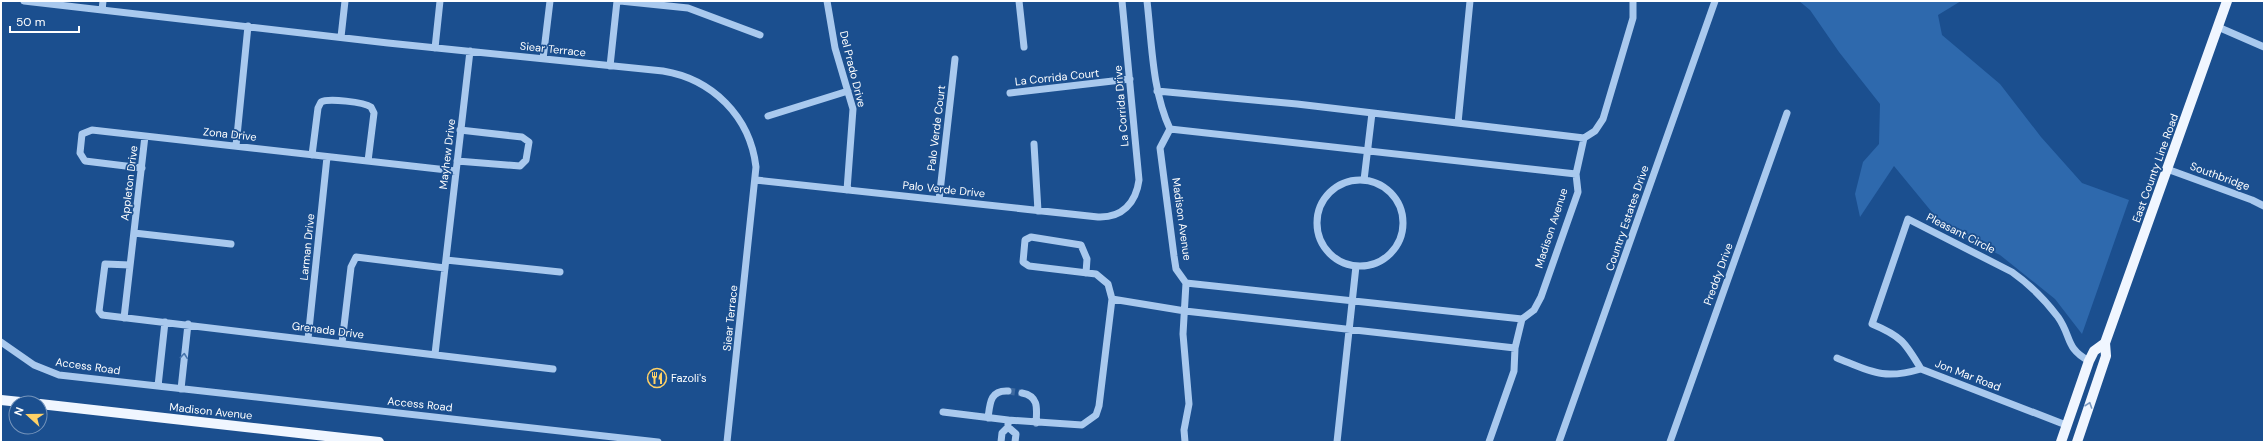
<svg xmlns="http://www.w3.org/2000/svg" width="2265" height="443" font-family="'DM Sans',sans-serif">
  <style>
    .green { fill: #2e69ad }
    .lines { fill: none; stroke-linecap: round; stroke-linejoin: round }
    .minor-tunnel { stroke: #3d69a0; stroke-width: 7; stroke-dasharray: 7 3.5; stroke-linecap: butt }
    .minor { stroke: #a9c9ee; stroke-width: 7 }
    .major { stroke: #f0f6ff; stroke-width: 10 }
    .oneway { stroke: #4674ac }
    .oneway2 { stroke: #7b9ac1 }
    .labels { text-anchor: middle; stroke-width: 3.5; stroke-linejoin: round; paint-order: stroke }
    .street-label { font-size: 11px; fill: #fff; stroke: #1b4f8f }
    .poi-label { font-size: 11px; fill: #fff; stroke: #1b4f8f; text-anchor: start }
  </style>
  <rect width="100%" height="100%" fill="#1b4f8f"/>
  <!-- green -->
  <path class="green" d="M1799,1H1961L1938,15L1942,35L2000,84L2041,137L2082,183L2129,200L2082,334L2055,299L2000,255L1945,228L1894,166L1860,217L1855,194L1863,162L1879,144L1880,104L1839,52L1810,10Z"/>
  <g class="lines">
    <!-- minor-tunnel -->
    <path class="minor-tunnel" d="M1008,391L1022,393"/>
    <!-- minor -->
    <path class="minor" d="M24,1L388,43L663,71C712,79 750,116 756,167L727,442
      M620,1L688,8L760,35
      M827,1L835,48L853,109L847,190
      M1019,1L1024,47
      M1147,1C1152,44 1152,90 1170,129L1160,148L1174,256L1176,269L1186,283L1183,334L1189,404L1184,430L1185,442
      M102,10L103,1
      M2218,27L2264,47
      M341,37L345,1
      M435,48L440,1
      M543,59L550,1
      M610,66L617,1
      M1157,91L1297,104L1584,138
      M1010,93L1130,79
      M768,116L848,91
      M1458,123L1470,1
      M1170,129L1576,174
      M1034,144L1038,211
      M236,146L248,26
      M312,155L318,108L321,102C328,98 364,102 371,107L374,113L368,161
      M457,161L520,166L526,160L529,142L522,137L460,130
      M142,168L85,161L80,153L82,134L92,130L456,171
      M2167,169L2252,200L2264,206
      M756,180L1098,217C1122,218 1136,203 1139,180L1122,1
      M1364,180L1372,113
      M1317 223a43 43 0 1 1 86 0a43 43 0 1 1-86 0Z
      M939,200L955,59
      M134,233L231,244
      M446,260L560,272
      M130,265L105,264L99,311L102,315L553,369
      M1086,273L1087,259L1081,245L1031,237L1025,240L1023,262L1029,266L1096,274L1108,284L1112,299
      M1186,283L1522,319
      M124,318L145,136
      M308,339L327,157
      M1,342L34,365L59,375L658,442
      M342,343L351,267L356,257L445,268
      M435,354L470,51
      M1837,358C1872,372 1883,380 1921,369L2066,425
      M1921,369C1905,342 1901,336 1872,324L1908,219L2012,272C2029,284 2046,301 2058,317C2072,337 2065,348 2089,361
      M158,386L165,322
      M181,389L188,324
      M1022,393C1039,396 1037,409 1036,423
      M943,412L1008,420V427L1002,433L1001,442
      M988,418C990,403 990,390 1008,391
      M1008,420L1082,425L1096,415L1099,406L1112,299L1185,311L1515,348
      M1008,427L1016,434L1015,442
      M1337,442L1356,266
      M1489,442L1514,371L1515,348L1522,319L1534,310L1541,297L1578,192L1576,174L1584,138L1595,131L1603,119L1633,18V1
      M1559,442L1715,1
      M1670,442L1787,113"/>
    <!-- major -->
    <path class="major" d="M1,400L30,403
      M40,404L379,442
      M2061,442L2089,361L2094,351L2105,343
      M2077,442L2106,356L2105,343L2227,1"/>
  </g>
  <!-- one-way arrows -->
  <defs><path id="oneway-chevron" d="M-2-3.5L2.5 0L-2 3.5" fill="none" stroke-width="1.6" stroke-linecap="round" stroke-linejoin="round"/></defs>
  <use class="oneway" href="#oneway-chevron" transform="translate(184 356) rotate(-84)"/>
  <use class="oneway2" href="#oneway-chevron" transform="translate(2089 405) rotate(-71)"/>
  <!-- icons -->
  <defs>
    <g id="restaurant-ring" transform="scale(1)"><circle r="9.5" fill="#1b4f8f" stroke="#ffd166" stroke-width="1.5"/><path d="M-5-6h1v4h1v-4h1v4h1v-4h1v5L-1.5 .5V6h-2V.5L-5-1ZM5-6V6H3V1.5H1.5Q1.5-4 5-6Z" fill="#ffd166"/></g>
  </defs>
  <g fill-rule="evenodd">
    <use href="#restaurant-ring" x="657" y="378"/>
  </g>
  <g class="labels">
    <!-- street labels -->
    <g class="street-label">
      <text transform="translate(553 49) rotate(6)" y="4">Siear Terrace</text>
      <text transform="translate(853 69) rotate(76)" y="4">Del Prado Drive</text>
      <text transform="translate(1057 77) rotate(-6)" y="4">La Corrida Court</text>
      <text transform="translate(1121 106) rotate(-95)" y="4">La Corrida Drive</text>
      <text transform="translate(936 128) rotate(-83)" y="4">Palo Verde Court</text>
      <text transform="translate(230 134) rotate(6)" y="4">Zona Drive</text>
      <text transform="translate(447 154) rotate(-83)" y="4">Mayhew Drive</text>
      <text transform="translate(2155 168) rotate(-70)" y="4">East County Line Road</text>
      <text transform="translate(2220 176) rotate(20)" y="4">Southbridge</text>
      <text transform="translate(129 183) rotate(-83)" y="4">Appleton Drive</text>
      <text transform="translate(944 189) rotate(6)" y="4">Palo Verde Drive</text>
      <text transform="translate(1627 218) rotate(-71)" y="4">Country Estates Drive</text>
      <text transform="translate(1182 219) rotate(82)" y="4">Madison Avenue</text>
      <text transform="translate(1551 228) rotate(-72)" y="4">Madison Avenue</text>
      <text transform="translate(1961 233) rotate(27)" y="4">Pleasant Circle</text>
      <text transform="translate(307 247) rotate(-84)" y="4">Larman Drive</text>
      <text transform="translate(1718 274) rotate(-70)" y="4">Preddy Drive</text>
      <text transform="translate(730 318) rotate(-84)" y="4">Siear Terrace</text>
      <text transform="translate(328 330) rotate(7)" y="4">Grenada Drive</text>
      <text transform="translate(88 366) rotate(8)" y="4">Access Road</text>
      <text transform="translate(1968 375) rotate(21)" y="4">Jon Mar Road</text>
      <text transform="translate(420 404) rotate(6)" y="4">Access Road</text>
      <text transform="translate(211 411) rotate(6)" y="4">Madison Avenue</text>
    </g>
    <!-- poi labels -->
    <g class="poi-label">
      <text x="671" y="382">Fazoli's</text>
    </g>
  </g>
  <!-- border -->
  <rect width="2265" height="443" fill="none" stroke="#ffffff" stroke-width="4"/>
  <!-- north arrow -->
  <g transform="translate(28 415) rotate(291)"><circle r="19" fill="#1b4f8f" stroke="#7695bc"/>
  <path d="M0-3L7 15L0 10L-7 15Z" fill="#ffd166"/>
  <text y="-6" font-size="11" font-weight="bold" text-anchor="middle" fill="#ffffff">N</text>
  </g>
  <!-- scale -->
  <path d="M10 26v6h69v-6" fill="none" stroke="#ffffff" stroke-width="2"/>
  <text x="16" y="26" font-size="12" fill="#ffffff" stroke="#1b4f8f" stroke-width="3" paint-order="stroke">50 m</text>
</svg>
